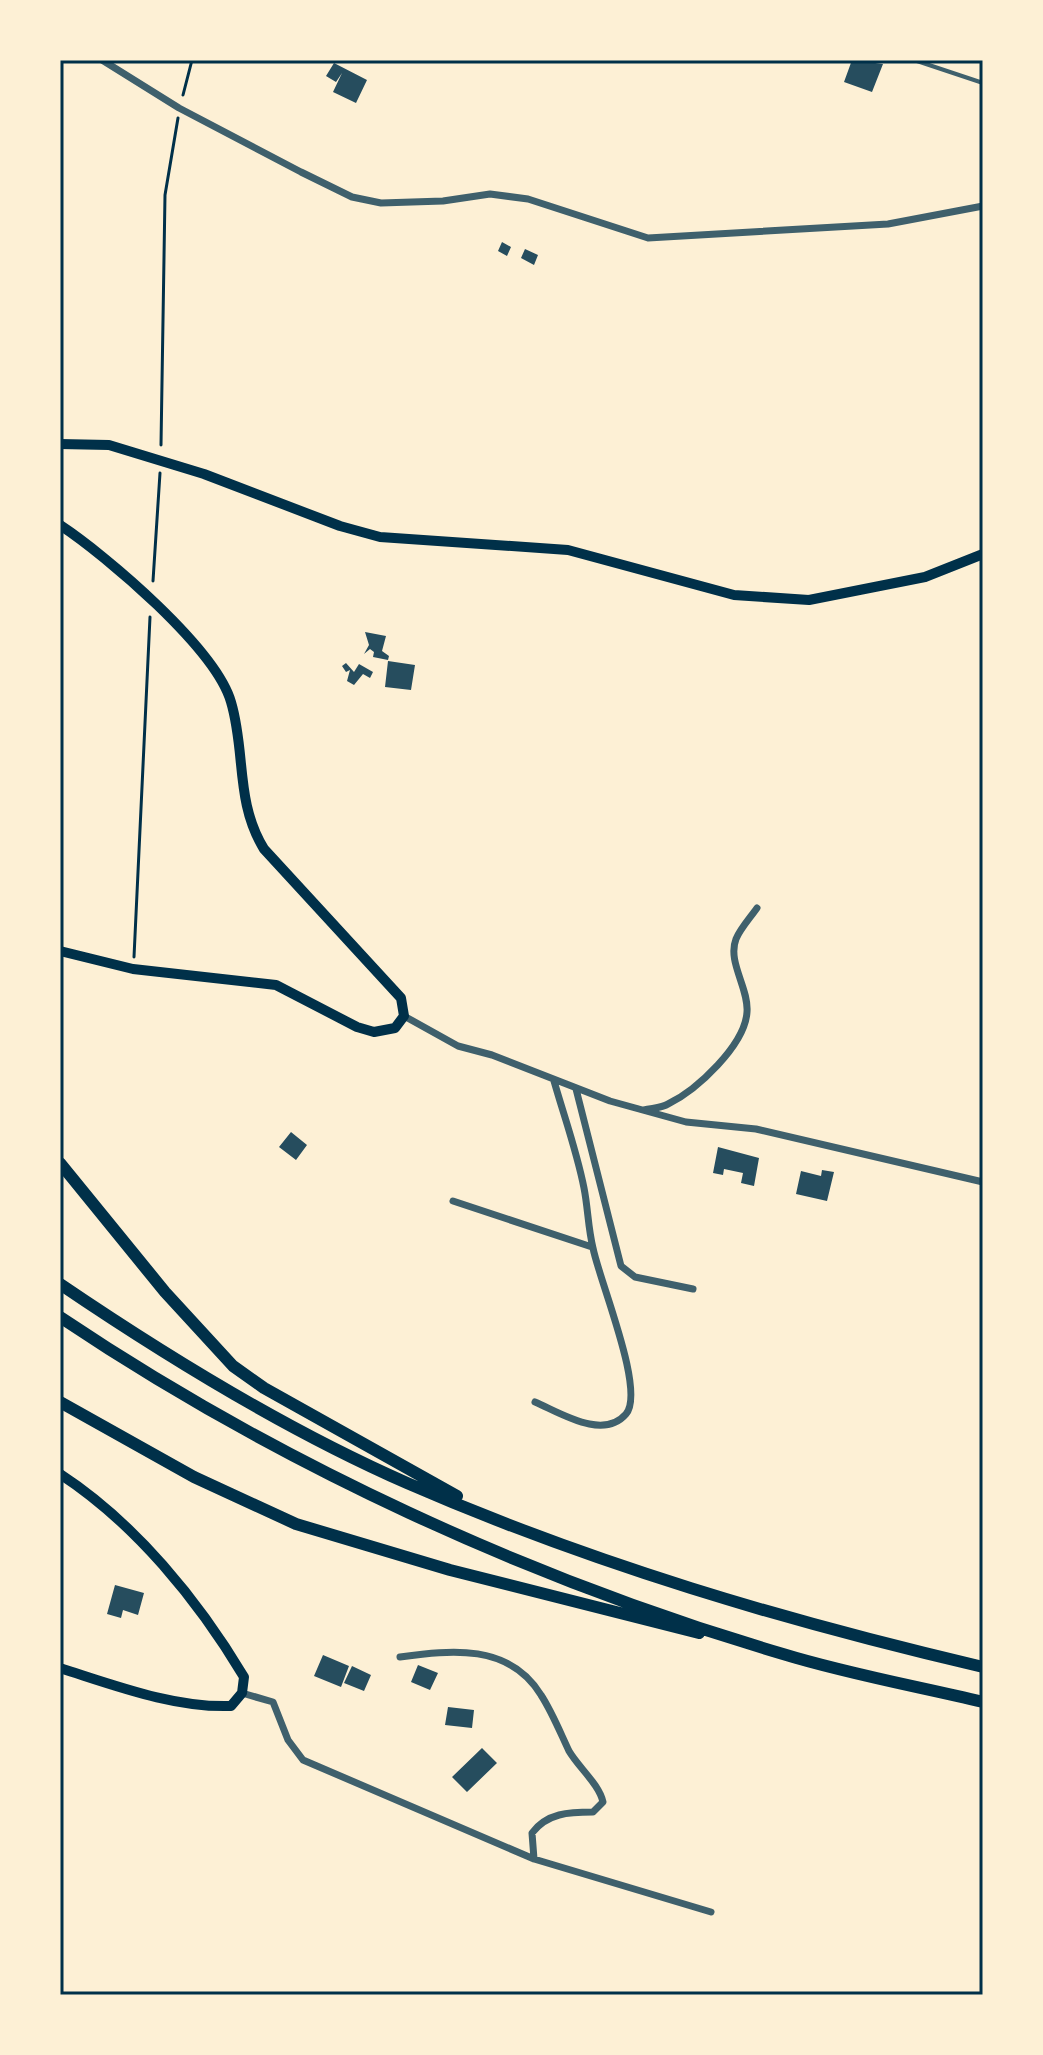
<svg xmlns="http://www.w3.org/2000/svg" width="1043" height="2055" font-family="'Libre Baskerville',serif">
  <style>
    .building { fill: #264d5e }
    .lines { fill: none; stroke-linecap: round; stroke-linejoin: round }
    .path { stroke: #003049; stroke-width: 3 }
    .service { stroke: #3f606c; stroke-width: 4 }
    .minor { stroke: #3f606c; stroke-width: 7 }
    .secondary { stroke: #003049; stroke-width: 10 }
    .trunk { stroke: #003049; stroke-width: 12 }
    .neatline { fill: none; stroke: #003049; stroke-width: 3 }
  </style>
  <rect width="100%" height="100%" fill="#fdf0d5"/>
  <!-- building -->
  <path class="building" d="M852,60L883,64L872,92L844,82Z
    M334,63L367,80L356,103L333,92L342,73L336,82L326,76Z
    M502,242L511,247L507,256L498,251Z
    M525,249L538,255L534,265L521,258Z
    M365,632L386,636L382,651L389,656L388,660L373,657L374,652L370,649L364,654L369,645Z
    M388,661L415,665L411,690L385,687Z
    M346,663L354,672L359,664L373,672L370,678L363,674L354,685L347,681L350,670L346,672L342,666Z
    M291,1132L307,1145L296,1160L279,1147Z
    M718,1147L759,1158L754,1186L741,1183L743,1173L724,1169L723,1175L713,1173Z
    M822,1170L834,1172L827,1201L796,1194L801,1171L821,1176Z
    M115,1585L144,1593L138,1615L123,1610L121,1618L107,1614Z
    M323,1655L349,1666L341,1687L314,1676Z
    M418,1665L438,1673L430,1690L411,1682Z
    M352,1666L371,1675L364,1691L344,1683Z
    M448,1707L474,1710L472,1728L445,1725Z
    M482,1748L497,1763L467,1792L452,1777Z"/>
  <g class="lines">
    <!-- path -->
    <path class="path" d="M183,95L192,60
      M161,445L165,195L178,118
      M153,581L160,473
      M134,957L150,617"/>
    <!-- service -->
    <path class="service" d="M914,60L983,83"/>
    <!-- minor -->
    <path class="minor" d="M102,60L179,108L301,172L352,197L381,203L443,201L490,194L528,199L648,238L888,224L983,206
      M404,1016L458,1046L492,1055L610,1101L686,1122L756,1129L983,1182
      M576,1089L621,1266L635,1277L693,1289
      M644,1110C652,1108 662,1108 668,1104C697,1090 745,1045 747,1012C749,988 727,962 736,939C740,929 750,918 757,908
      M453,1201L592,1247
      M535,1402C559,1412 603,1441 626,1414C646,1391 599,1280 593,1248C588,1228 588,1208 584,1188C577,1152 564,1116 554,1081
      M400,1657C451,1650 509,1643 541,1695C552,1712 560,1732 569,1751C579,1768 599,1784 603,1802L593,1812C569,1812 547,1813 532,1833L534,1859
      M242,1693L273,1702L288,1740L303,1760L534,1859L711,1912"/>
    <!-- secondary -->
    <path class="secondary" d="M60,444L109,445L204,474L340,526L380,537L568,550L734,595L809,600L925,577L983,554
      M60,525C107,556 216,649 231,702C246,752 235,802 264,849L401,998L404,1016L395,1028L374,1032L357,1027L276,985L133,969L60,951
      M60,1474C135,1523 198,1600 244,1677L242,1693L231,1706C174,1708 114,1685 60,1668"/>
    <!-- trunk -->
    <path class="trunk" d="M60,1163L165,1292L233,1366L264,1388L457,1496
      M60,1284C169,1358 286,1430 407,1483C593,1564 786,1621 983,1667
      M60,1317C279,1464 529,1579 783,1654C848,1674 916,1686 983,1702
      M60,1402L194,1477L296,1524L450,1570L699,1633"/>
  </g>
  <!-- border -->
  <rect width="1043" height="2055" fill="none" stroke="#fdf0d5" stroke-width="124"/>
  <rect x="62" y="62" width="919" height="1931" class="neatline"/>
</svg>
